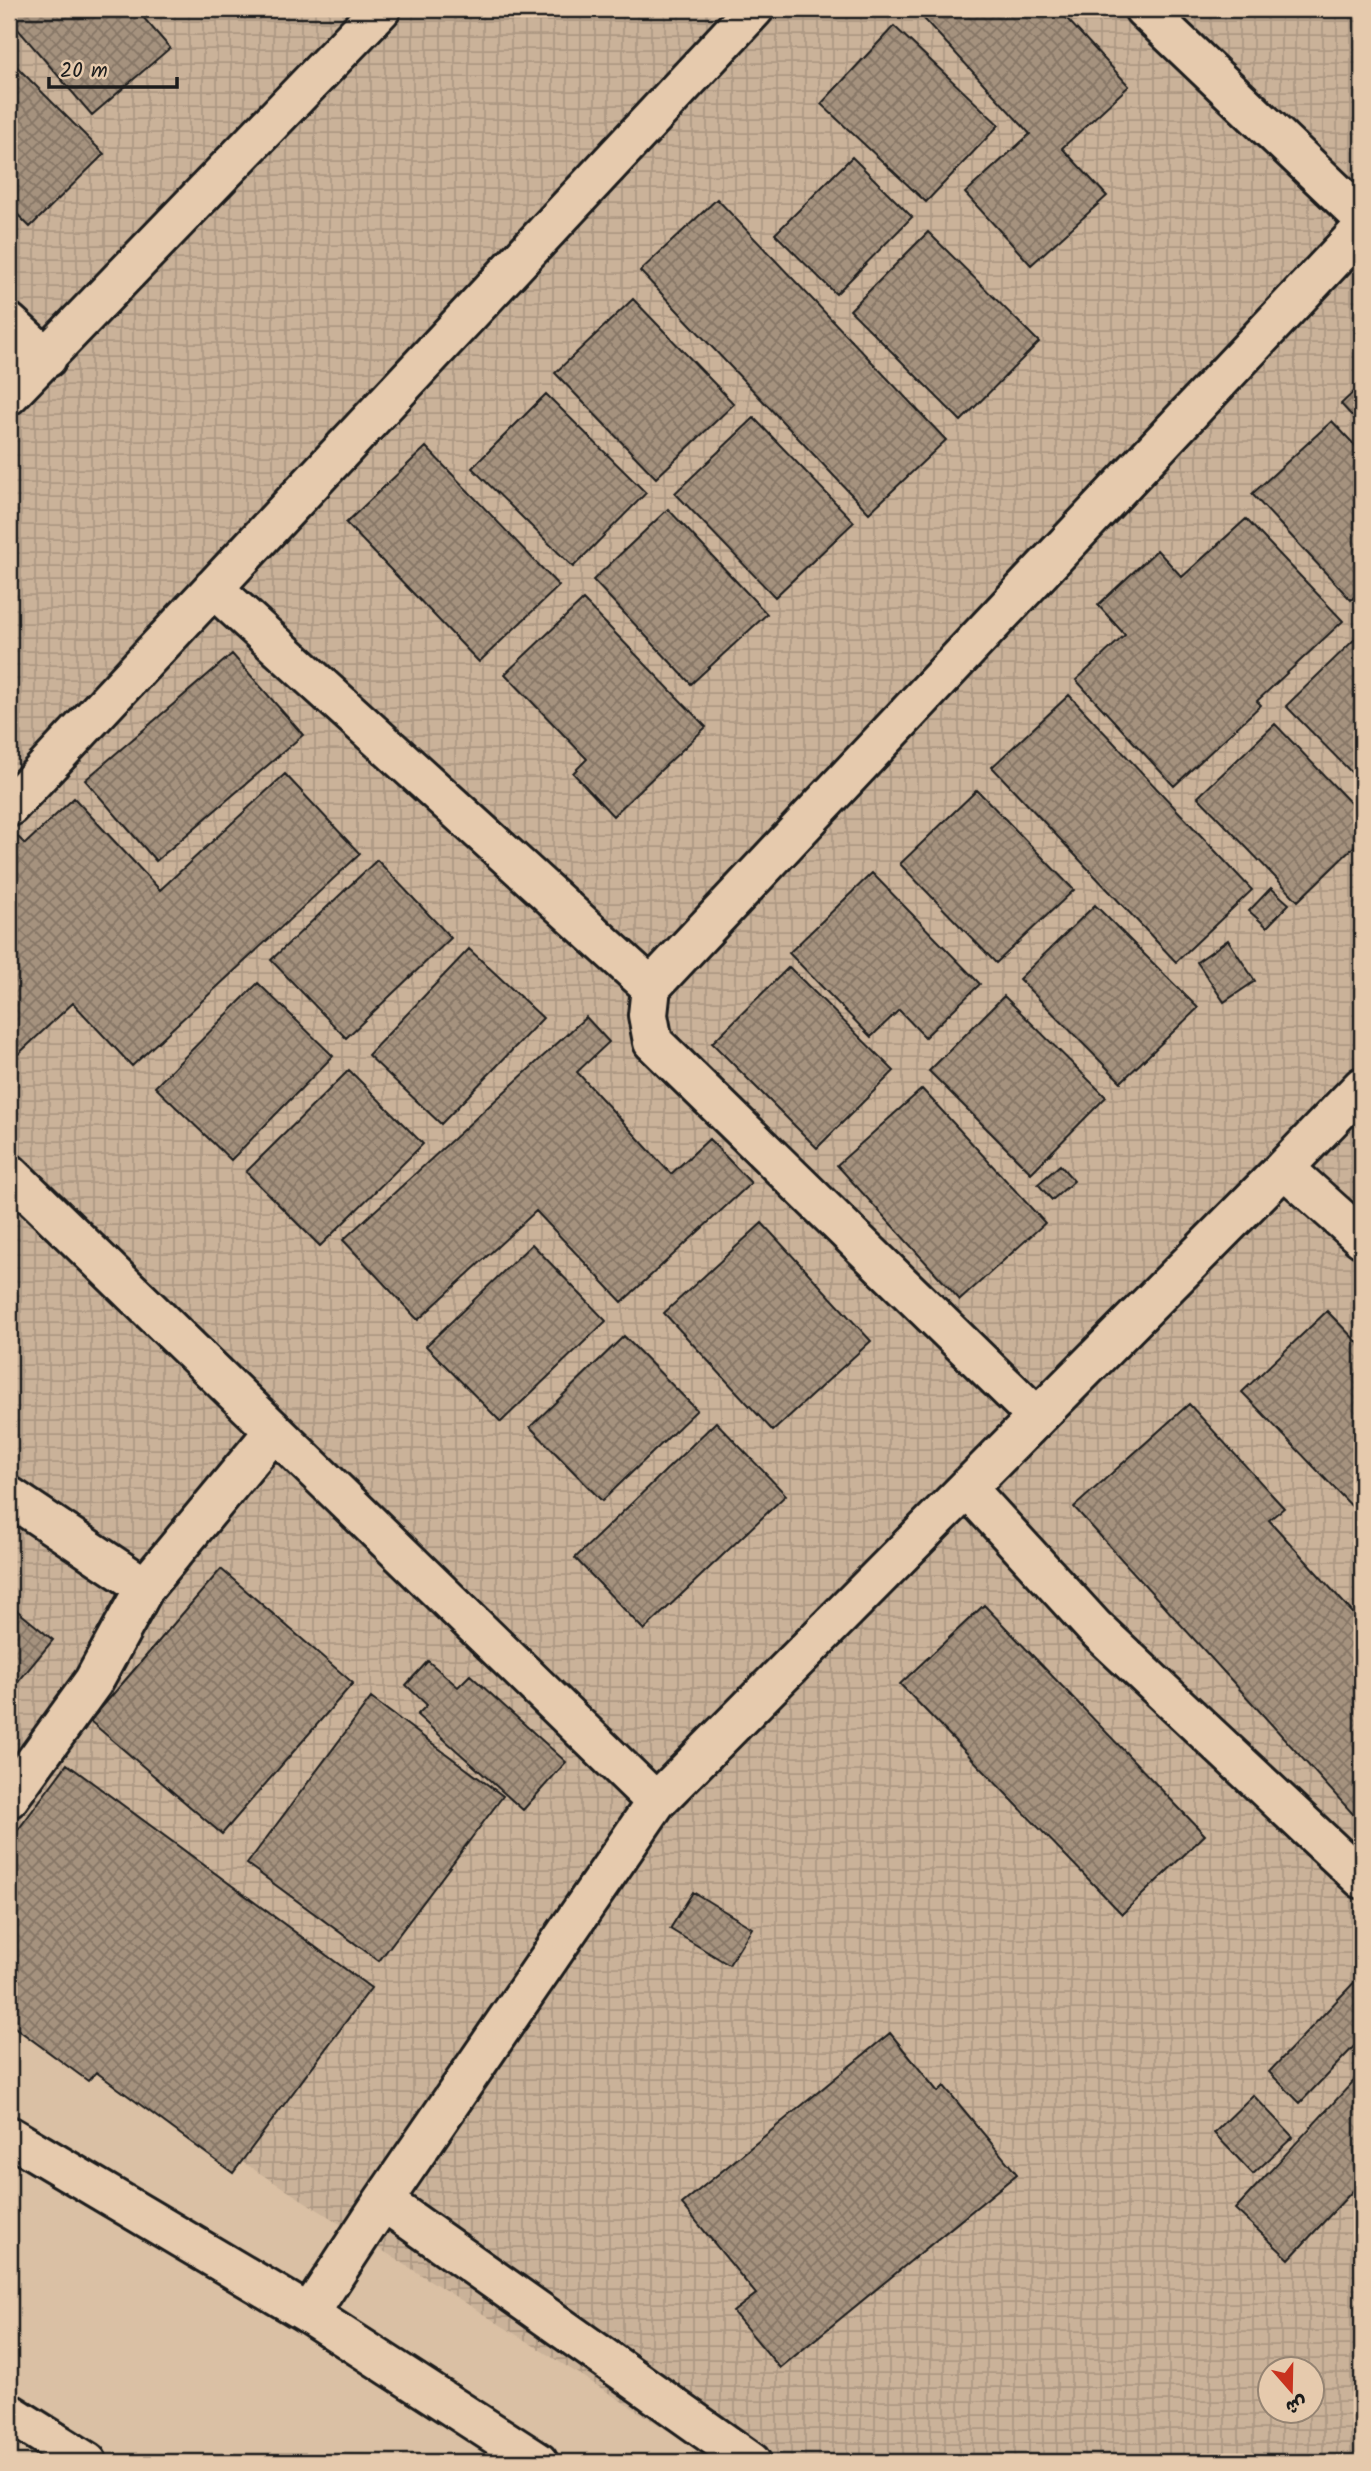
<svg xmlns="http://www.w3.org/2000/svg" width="1371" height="2471" font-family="Kalam,'Playpen Sans Arabic',sans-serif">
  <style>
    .industrial { fill: url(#industrial-grid); fill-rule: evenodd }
    .building { fill: url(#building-cross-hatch); stroke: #1c1c1c; stroke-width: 2 }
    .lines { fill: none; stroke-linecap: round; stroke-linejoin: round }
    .minor-casing { stroke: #1c1c1c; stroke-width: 44 }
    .primary-casing { stroke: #1c1c1c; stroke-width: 44 }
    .minor { stroke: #e6caad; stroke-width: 38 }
    .primary { stroke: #e6caad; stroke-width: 38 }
  </style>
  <defs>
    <pattern id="industrial-grid" width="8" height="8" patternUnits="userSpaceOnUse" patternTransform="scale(1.75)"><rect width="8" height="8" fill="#cab299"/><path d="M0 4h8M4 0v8" fill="none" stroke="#ad9883"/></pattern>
    <pattern id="building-cross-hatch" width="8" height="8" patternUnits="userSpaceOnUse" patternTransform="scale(1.75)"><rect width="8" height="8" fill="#a5927e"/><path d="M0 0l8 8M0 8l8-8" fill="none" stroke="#867666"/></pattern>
  </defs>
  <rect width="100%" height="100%" fill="#dac0a4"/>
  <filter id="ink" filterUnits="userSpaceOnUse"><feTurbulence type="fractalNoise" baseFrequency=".0143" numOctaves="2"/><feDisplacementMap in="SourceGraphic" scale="14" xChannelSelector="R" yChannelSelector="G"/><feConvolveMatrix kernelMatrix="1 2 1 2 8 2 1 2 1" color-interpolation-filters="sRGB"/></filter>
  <g filter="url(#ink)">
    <!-- industrial -->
    <path class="industrial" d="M9,9H1362V2462H718L9,2015ZM1270,2370H1312V2412H1270Z"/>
    <!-- building -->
    <path class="building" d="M9,9H136L170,48L92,115L9,19Z
      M915,9H1058L1129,86L1062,148L1107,196L1031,265L965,193L1030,134Z
      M894,26L999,125L926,202L821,104Z
      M9,59L104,154L30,227L9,206Z
      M852,157L912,217L836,294L775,234Z
      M717,199L946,440L869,513L640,271Z
      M928,232L1039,342L961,421L850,310Z
      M633,299L734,404L656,478L555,373Z
      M1362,384V427L1341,404Z
      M546,394L646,493L573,567L472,468Z
      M754,418L854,522L775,597L675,493Z
      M1332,421L1362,453V590L1351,600L1252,494Z
      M426,447L559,586L479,662L346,523Z
      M668,509L767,614L691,684L593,580Z
      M1246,519L1343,621L1257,701L1261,705L1174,786L1076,680L1125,635L1098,605L1157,550L1182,577Z
      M583,600L706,727L613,816L573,773L587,759L505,674Z
      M1362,632V783L1286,706Z
      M232,654L303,735L156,861L85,780Z
      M1069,695L1252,890L1176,962L992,767Z
      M1275,724L1362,815V839L1298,901L1198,797Z
      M285,774L360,854L132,1066L73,1003L15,1057L9,1051V1013L12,1011L9,1007V844L17,836L25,844L74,798L160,890Z
      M977,790L1074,890L996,963L900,864Z
      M377,860L451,938L346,1038L271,960Z
      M872,873L980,984L925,1037L899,1010L871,1037L789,953Z
      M1271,888L1289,904L1267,927L1249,911Z
      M1095,905L1198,1008L1121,1082L1019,979Z
      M1228,940L1255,981L1224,1002L1197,962Z
      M469,949L543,1018L441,1124L368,1055Z
      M789,967L894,1071L817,1148L712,1043Z
      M258,983L333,1056L231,1160L155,1087Z
      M1004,996L1106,1097L1031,1173L929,1071Z
      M586,1017L609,1042L577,1072L671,1174L709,1139L751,1183L622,1302L536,1211L418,1320L343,1240Z
      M349,1070L423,1144L320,1246L246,1172Z
      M922,1089L1045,1223L960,1300L837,1165Z
      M1060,1165L1074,1181L1052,1200L1038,1184Z
      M762,1223L871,1341L773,1431L664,1313Z
      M532,1244L606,1321L501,1422L426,1346Z
      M1327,1311L1362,1347V1517L1242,1392Z
      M624,1336L697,1410L602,1501L530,1427Z
      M1189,1404L1284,1508L1269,1520L1362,1623V1824L1074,1507Z
      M716,1422L786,1495L644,1630L575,1558Z
      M221,1569L353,1683L222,1834L90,1721Z
      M9,1604L53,1640L9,1693Z
      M984,1605L1205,1835L1122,1914L900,1684Z
      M428,1661L458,1687L470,1675L566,1762L523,1810L417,1715L427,1705L406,1685Z
      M371,1698L503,1796L379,1961L247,1864Z
      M67,1764L371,1988L233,2173L96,2072L88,2081L9,2023V1842Z
      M693,1892L752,1928L729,1965L670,1929Z
      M1362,1974V2038L1300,2103L1269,2072Z
      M890,2033L938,2092L944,2086L1017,2174L780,2368L733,2312L756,2294L682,2204Z
      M1362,2072V2181L1289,2259L1235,2209Z
      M1253,2095L1293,2137L1253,2174L1214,2133Z"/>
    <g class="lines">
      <!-- minor casing -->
      <g class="minor-casing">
        <path id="minor" d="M1144,9L1362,217
          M9,323L47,358
          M9,395L381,9
          M213,588L651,987L1362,229
          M9,807L754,9
          M651,987L648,1015L653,1042L1037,1417
          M1284,1168L1362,1087
          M9,1173L656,1802
          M967,1488L1094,1627L1362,1879
          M9,1496L145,1587
          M9,1798L93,1682L145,1587L274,1431
          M9,2136L309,2314L538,2462
          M383,2201L751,2462
          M309,2314L383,2201L656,1802L1284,1168L1362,1238"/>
      </g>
      <!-- primary casing -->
      <g class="primary-casing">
        <path id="primary" d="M9,2413L87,2462"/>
      </g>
      <!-- minor -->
      <use href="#minor" class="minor"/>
      <!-- primary -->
      <use href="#primary" class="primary"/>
    </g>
  </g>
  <!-- margin -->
  <rect width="1371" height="2471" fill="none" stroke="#e6caad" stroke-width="35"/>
  <rect x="18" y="18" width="1336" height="2436" fill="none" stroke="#1c1c1c" stroke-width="2.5" filter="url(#ink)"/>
  <!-- north arrow -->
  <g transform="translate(1291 2390) rotate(160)"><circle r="33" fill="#e6caad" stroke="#958473" stroke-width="2"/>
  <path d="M0-5L12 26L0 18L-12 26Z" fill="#c8321e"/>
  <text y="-10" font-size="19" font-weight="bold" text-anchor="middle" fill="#1c1c1c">ش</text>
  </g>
  <!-- scale -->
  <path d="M49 77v10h128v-10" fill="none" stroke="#1c1c1c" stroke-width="3.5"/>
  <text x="60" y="77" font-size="21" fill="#1c1c1c" stroke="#e6caad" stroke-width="5" paint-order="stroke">20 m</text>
</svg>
